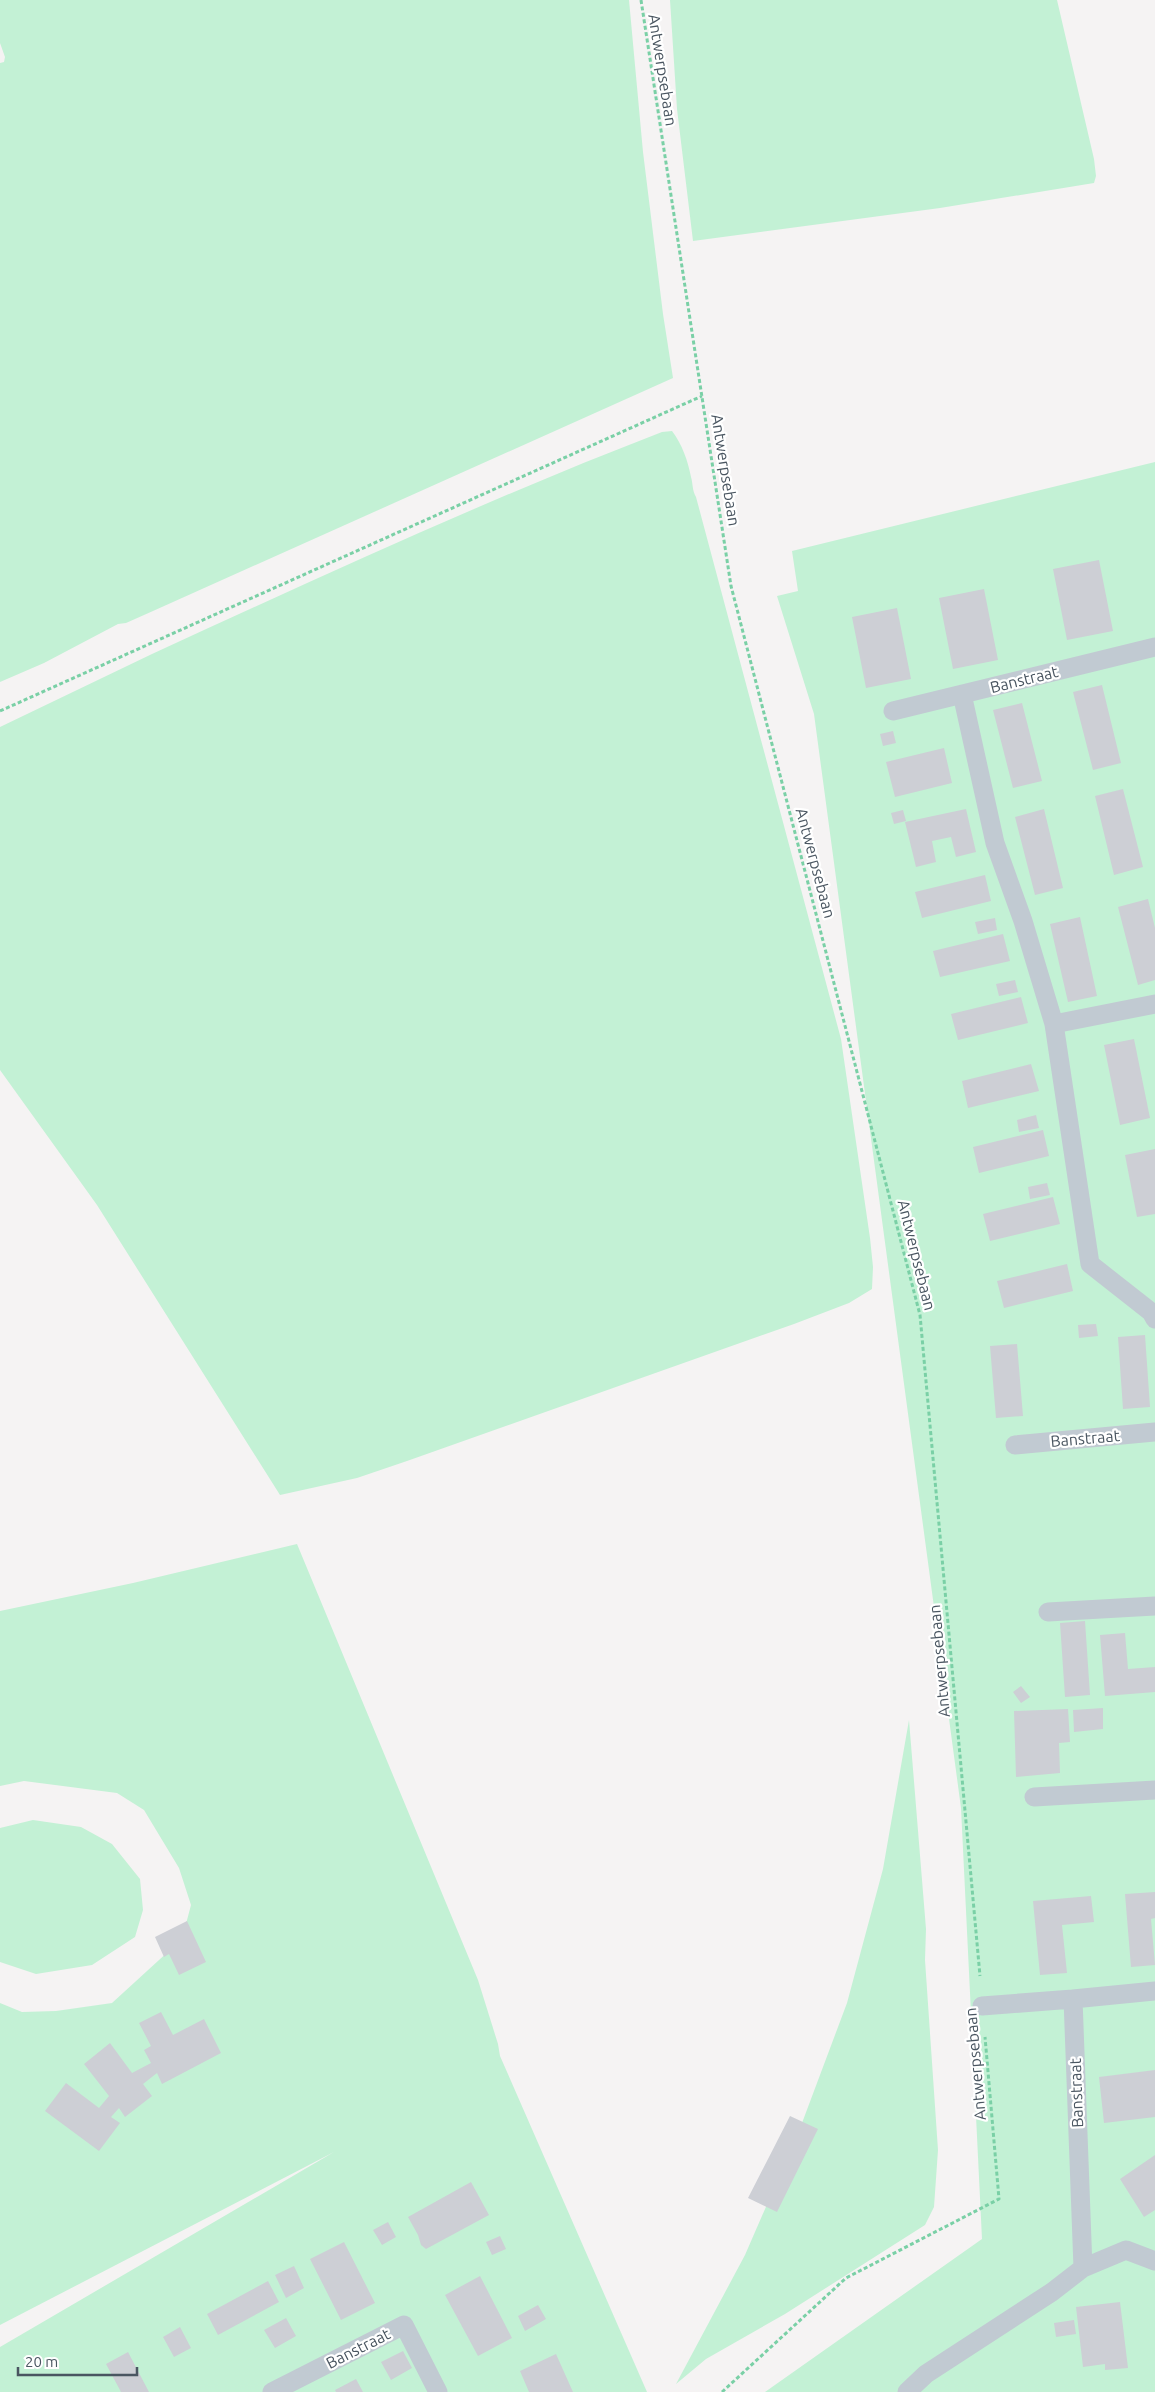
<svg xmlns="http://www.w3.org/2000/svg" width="1155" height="2392" font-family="Ubuntu,sans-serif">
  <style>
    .green { fill: #c3f1d5 }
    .building { fill: #cdcfd5 }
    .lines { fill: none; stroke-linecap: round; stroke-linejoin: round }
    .path { stroke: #7ad0a6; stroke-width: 3; stroke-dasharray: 4 2.5; stroke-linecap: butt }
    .service { stroke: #c1cad2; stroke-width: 19 }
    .labels { text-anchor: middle; stroke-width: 4.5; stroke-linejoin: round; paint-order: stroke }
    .street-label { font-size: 16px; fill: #4a5661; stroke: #fff }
  </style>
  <rect width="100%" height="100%" fill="#f5f3f3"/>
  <!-- green -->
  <path class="green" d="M0,0H629L643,152L663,314L673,378L153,611L126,623L118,624L44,663L0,682V63L4,62L5,57L0,43Z
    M670,0H1057L1094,159L1096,176L1094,183L940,208L693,241L677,109Z
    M672,431C682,444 688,461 691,477C693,484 692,490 696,497L841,1039L870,1238L873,1267L872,1289L849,1303L794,1324L407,1461L357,1478L280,1495L97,1205L0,1070V727L152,654C320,577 488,499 662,432Z
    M1155,462V2392H765L982,2239L961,1808L814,714L777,596L798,591L792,551Z
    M297,1544L478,1980L498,2044L500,2056L647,2392H0V2347L334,2152L0,2325V2003L22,2012L56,2011L112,2003L182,1939L191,1905L179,1868L144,1810L117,1793L24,1781L0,1786V1611L133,1583Z
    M909,1720L926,1929L925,1960L938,2150L934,2207L925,2225L785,2314L706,2359L676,2384L745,2255L799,2131L847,2003L883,1869Z
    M33,1820L81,1827L112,1844L140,1879L143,1910L135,1937L92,1965L36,1974L0,1962V1828Z"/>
  <!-- building -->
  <path class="building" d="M1099,560L1113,631L1067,640L1053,569Z
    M984,589L998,660L953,669L939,598Z
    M897,608L911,679L866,688L852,617Z
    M1102,685L1121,763L1093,770L1073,692Z
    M1022,703L1042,781L1013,788L993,710Z
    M893,731L896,743L883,746L880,734Z
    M944,748L952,783L895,797L886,762Z
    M1123,789L1143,867L1114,875L1095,796Z
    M966,809L976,852L956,857L951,837L932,841L936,862L916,867L905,822Z
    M1044,809L1063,888L1035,895L1015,817Z
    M903,810L906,821L894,824L891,813Z
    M985,875L991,901L922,918L915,892Z
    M1148,899L1155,928V980L1138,985L1118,907Z
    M1080,917L1097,996L1068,1002L1050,924Z
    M995,918L997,930L978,934L975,922Z
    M1003,934L1010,961L940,977L933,951Z
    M1015,980L1018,992L999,996L996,984Z
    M1021,997L1028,1023L958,1040L951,1014Z
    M1134,1039L1150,1118L1120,1125L1104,1045Z
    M1031,1064L1039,1091L968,1108L962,1081Z
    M1036,1115L1039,1128L1019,1132L1017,1120Z
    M1043,1130L1049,1156L979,1173L973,1147Z
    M1155,1149V1214L1137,1217L1125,1155Z
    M1047,1183L1050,1195L1030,1199L1028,1187Z
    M1053,1197L1060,1224L990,1241L983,1214Z
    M1067,1264L1073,1291L1004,1308L997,1281Z
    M1096,1324L1098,1336L1079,1338L1078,1325Z
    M1145,1335L1150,1407L1123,1409L1118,1337Z
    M1017,1344L1023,1416L996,1418L990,1346Z
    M1085,1621L1090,1695L1065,1697L1060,1623Z
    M1125,1633L1128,1669L1155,1667V1692L1105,1696L1100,1635Z
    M1021,1686L1030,1697L1021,1703L1013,1692Z
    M1103,1708V1729L1074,1732L1073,1710Z
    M1068,1709L1070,1742L1059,1743L1060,1773L1016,1777L1014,1711Z
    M1155,1892V1918L1151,1919L1155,1965L1131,1967L1125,1894Z
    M1091,1896L1094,1922L1062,1925L1067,1973L1040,1975L1033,1901Z
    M187,1921L206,1962L179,1975L169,1954L164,1957L155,1937Z
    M161,2012L173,2035L204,2019L221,2053L162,2084L157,2073L143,2084L152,2096L125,2117L119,2108L111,2117L120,2123L99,2151L45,2111L66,2083L99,2108L109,2096L84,2064L110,2043L132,2073L151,2063L144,2050L151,2046L139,2023Z
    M1155,2070V2117L1104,2123L1099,2077Z
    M790,2116L818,2129L777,2212L748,2198Z
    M1155,2155V2210L1144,2217L1120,2179Z
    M471,2182L489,2215L426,2249L421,2245L418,2235L408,2217Z
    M388,2222L396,2237L382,2245L373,2230Z
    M500,2236L506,2249L492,2255L486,2242Z
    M344,2242L375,2303L341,2320L310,2259Z
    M294,2266L304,2288L286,2298L275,2275Z
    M480,2276L512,2338L478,2356L445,2295Z
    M268,2281L279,2302L218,2335L207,2314Z
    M1120,2302L1128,2368L1105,2370V2364L1083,2367L1076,2307Z
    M538,2305L546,2319L525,2331L518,2316Z
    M286,2318L296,2336L275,2348L264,2330Z
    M1074,2320L1076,2334L1056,2337L1054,2323Z
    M180,2327L191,2348L174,2357L163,2337Z
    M403,2351L412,2368L391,2380L381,2362Z
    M128,2352L149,2392H121L106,2364Z
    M556,2354L573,2392H529L520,2371Z
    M356,2379L363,2392H336L335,2390Z"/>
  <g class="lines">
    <!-- path -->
    <path class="path" d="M641,0L731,586L920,1315L980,1976
      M0,711L702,396
      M722,2392L846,2278L999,2199L985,2037"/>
    <!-- service -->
    <path class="service" d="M962,694L995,843L1023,921L1054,1024L1090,1264L1151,1312L1155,1319
      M893,711L1155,647
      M1054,1024L1155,1004
      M1015,1445L1155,1432
      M1048,1612L1155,1606
      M1034,1797L1155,1790
      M982,2006L1073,1999
      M1083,2268L1073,1999L1155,1991
      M272,2392L404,2325L438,2392
      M907,2392L926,2374L1052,2292L1083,2268L1126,2250L1155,2261"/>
  </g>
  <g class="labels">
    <!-- street labels -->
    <g class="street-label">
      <text transform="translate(663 70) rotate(81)" y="6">Antwerpsebaan</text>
      <text transform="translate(726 470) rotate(81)" y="6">Antwerpsebaan</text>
      <text transform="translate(1024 679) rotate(-14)" y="6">Banstraat</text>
      <text transform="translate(816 863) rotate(75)" y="6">Antwerpsebaan</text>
      <text transform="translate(917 1255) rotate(76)" y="6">Antwerpsebaan</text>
      <text transform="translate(1085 1438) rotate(-5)" y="6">Banstraat</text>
      <text transform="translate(939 1661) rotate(-95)" y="6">Antwerpsebaan</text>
      <text transform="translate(975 2064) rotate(-95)" y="6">Antwerpsebaan</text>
      <text transform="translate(1076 2093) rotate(-92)" y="6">Banstraat</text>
      <text transform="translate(358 2348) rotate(-27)" y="6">Banstraat</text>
    </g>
  </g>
  <!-- scale -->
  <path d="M18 2367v8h119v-8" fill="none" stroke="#4a5661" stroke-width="2.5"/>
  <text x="25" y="2367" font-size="15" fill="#4a5661" stroke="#ffffff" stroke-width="4" paint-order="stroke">20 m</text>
</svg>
